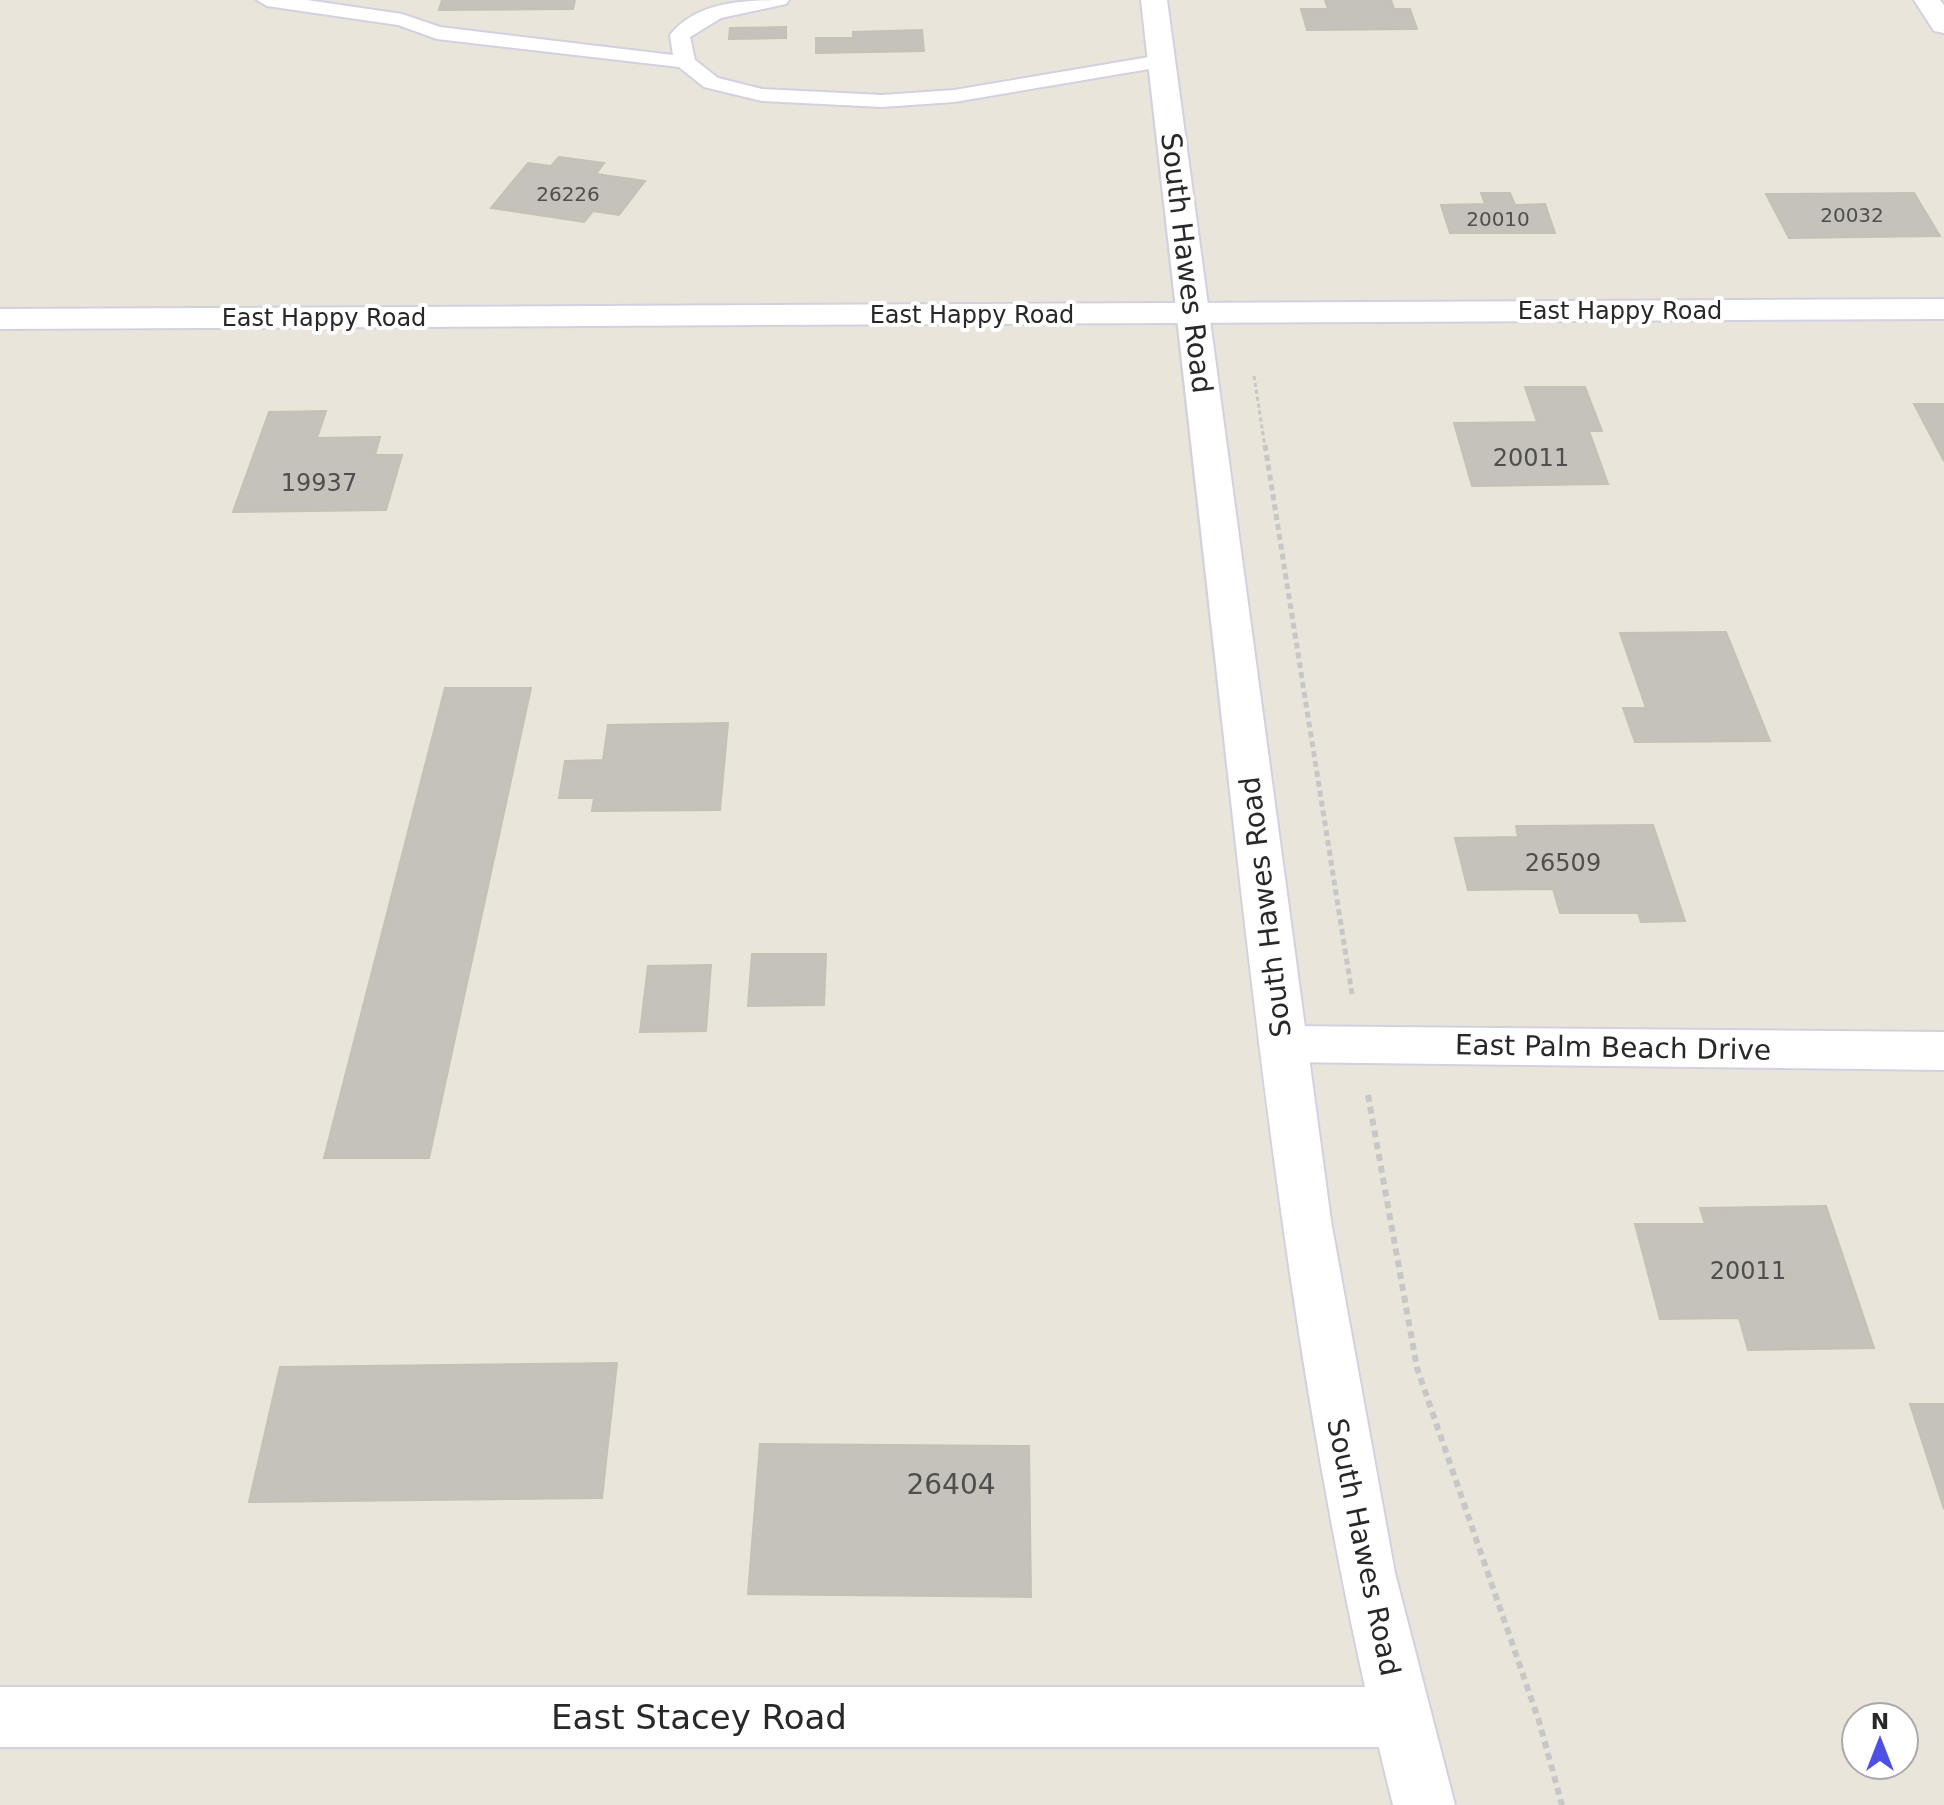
<svg xmlns="http://www.w3.org/2000/svg" width="1944" height="1805" font-family="'DejaVu Sans',sans-serif">
  <style>
    .building { fill: #c4c2bb; stroke: #c4c1b5; stroke-width: 2 }
    .lines { fill: none; stroke-linecap: round; stroke-linejoin: round }
    .service-casing { stroke: #d1d1df; stroke-width: 4 }
    .minor-casing { stroke: #d1d1df; stroke-width: 4 }
    .secondary-casing { stroke: #d1d1df; stroke-width: 4 }
    .path-far2 { stroke: #c7c7c7; stroke-width: 3; stroke-dasharray: 4 3; stroke-linecap: butt }
    .path-far1 { stroke: #c7c7c7; stroke-width: 5; stroke-dasharray: 6 4; stroke-linecap: butt }
    .path { stroke: #c7c7c7; stroke-width: 6; stroke-dasharray: 7 5; stroke-linecap: butt }
    .service { fill: #fff; fill-rule: evenodd }
    .minor { fill: #fff; fill-rule: evenodd }
    .secondary { fill: #fff; fill-rule: evenodd }
    .labels { text-anchor: middle; stroke-width: 8; stroke-linejoin: round; paint-order: stroke }
    .far-number-label { font-size: 20px; fill: #4f4e4d }
    .far-street-label { font-size: 24px; fill: #282828; stroke: #fff }
    .number-label { font-size: 24px; fill: #4f4e4d }
    .street-label { font-size: 28px; fill: #282828; stroke: #fff }
    .near-number-label { font-size: 28px; fill: #4f4e4d }
    .near-street-label { font-size: 34px; fill: #282828; stroke: #fff }
  </style>
  <rect width="100%" height="100%" fill="#e9e5db"/>
  <!-- building -->
  <path class="building" d="M442,0H575L573,9L439,10Z
    M1325,0H1391L1394,9H1410L1417,29L1307,30L1301,9H1328Z
    M786,27V38L729,39L730,28Z
    M922,30L924,51L816,53V38H853V32Z
    M559,157L604,163L596,174L645,181L619,215L593,211L584,222L491,208L528,163L551,166Z
    M1481,193H1510L1515,205L1545,204L1555,233H1450L1441,205L1485,204Z
    M1914,193L1940,236L1789,238L1766,194Z
    M1525,387H1585L1602,431H1589L1608,484L1472,486L1454,423L1537,422Z
    M1914,404H1944V461Z
    M326,411L317,438L380,437L375,455H402L386,510L233,512L269,412Z
    M1726,632L1770,741L1635,742L1623,708H1646L1620,633Z
    M445,688H531L429,1158H324Z
    M728,723L720,810L592,811L594,798H559L565,761L603,760L608,725Z
    M1653,825L1685,921L1641,922L1638,913H1560L1553,889L1468,890L1455,838L1518,837L1516,826Z
    M752,954H826L824,1005L748,1006Z
    M711,965L706,1031L640,1032L648,966Z
    M1826,1206L1874,1348L1748,1350L1739,1318L1660,1319L1635,1224H1705L1700,1208Z
    M617,1363L602,1498L249,1502L280,1367Z
    M1910,1404H1944V1509Z
    M760,1444L1029,1446L1031,1597L748,1594Z"/>
  <g class="lines">
    <!-- service casing -->
    <g class="service-casing">
      <path id="service" d="M257,0H307L402,14L440,27L673,55L670,35C697,0 749,0 789,0L786,4L721,18L690,37L695,60L718,78L762,89L882,95L954,90L1161,55L1171,61L1161,67L954,102L882,107L762,101L704,87L679,67L437,39L398,25L267,6Z"/>
    </g>
    <!-- minor casing -->
    <g class="minor-casing">
      <path id="minor" d="M1914,0H1940L1944,5V33L1934,31Z
        M1944,299V319L0,329V309Z
        M1282,1026L1944,1032V1070L1282,1062L1265,1057L1259,1044L1265,1031Z
        M0,1687H1399L1420,1696L1429,1717L1420,1738L1399,1747H0Z"/>
    </g>
    <!-- secondary casing -->
    <g class="secondary-casing">
      <path id="secondary" d="M1141,0H1167L1331,1221L1395,1573L1455,1805H1393C1309,1472 1268,1134 1230,792C1201,528 1171,264 1141,0Z"/>
    </g>
    <!-- path-far2 -->
    <path class="path-far2" d="M1254,376L1265,447"/>
    <!-- path-far1 -->
    <path class="path-far1" d="M1265,445L1352,994"/>
    <!-- path -->
    <path class="path" d="M1368,1095L1417,1368L1539,1721L1562,1805"/>
    <!-- service -->
    <use href="#service" class="service"/>
    <!-- minor -->
    <use href="#minor" class="minor"/>
    <!-- secondary -->
    <use href="#secondary" class="secondary"/>
  </g>
  <g class="labels">
    <!-- far-number labels -->
    <g class="far-number-label">
      <text x="568" y="201">26226</text>
      <text x="1852" y="222">20032</text>
      <text x="1498" y="226">20010</text>
    </g>
    <!-- far-street labels -->
    <g class="far-street-label">
      <text x="1620" y="319">East Happy Road</text>
      <text x="972" y="323">East Happy Road</text>
      <text x="324" y="326">East Happy Road</text>
    </g>
    <!-- number labels -->
    <g class="number-label">
      <text x="1531" y="466">20011</text>
      <text x="319" y="491">19937</text>
      <text x="1563" y="871">26509</text>
      <text x="1748" y="1279">20011</text>
    </g>
    <!-- street labels -->
    <g class="street-label">
      <text transform="translate(1187 263) rotate(83)" y="10">South Hawes Road</text>
      <text transform="translate(1265 907) rotate(-97)" y="10">South Hawes Road</text>
      <text transform="translate(1613 1047) rotate(1)" y="10">East Palm Beach Drive</text>
      <text transform="translate(1364 1547) rotate(78)" y="10">South Hawes Road</text>
    </g>
    <!-- near-number labels -->
    <g class="near-number-label">
      <text x="951" y="1494">26404</text>
    </g>
    <!-- near-street labels -->
    <g class="near-street-label">
      <text x="699" y="1729">East Stacey Road</text>
    </g>
  </g>
  <!-- north arrow -->
  <g transform="translate(1880 1741)"><circle r="38" fill="#ffffff" stroke="#a9a9a9" stroke-width="2"/>
  <path d="M0-6L14 30L0 20L-14 30Z" fill="#4d4fe5"/>
  <text y="-12" font-size="22" font-weight="bold" text-anchor="middle" fill="#282828">N</text>
  </g>
</svg>
